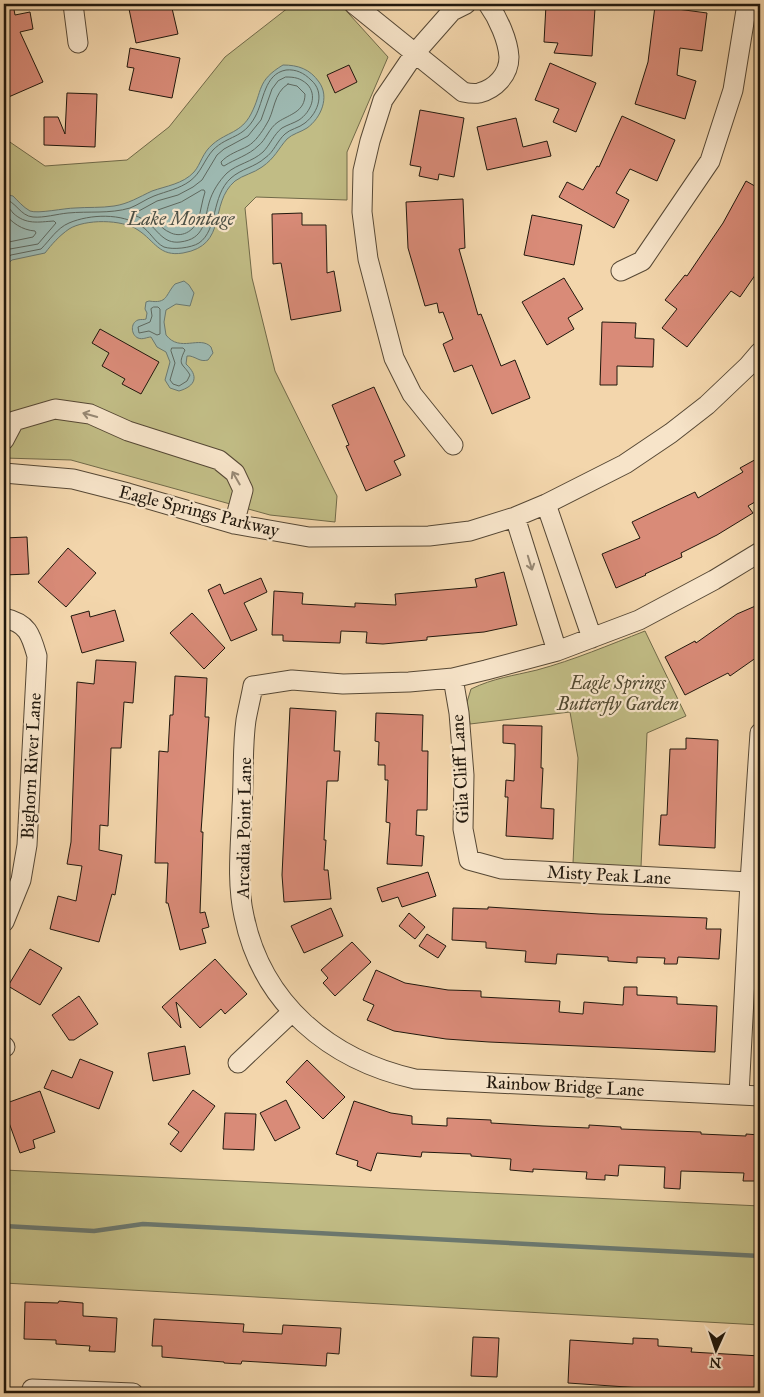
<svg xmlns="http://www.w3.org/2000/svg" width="764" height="1397" font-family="'IM FELL Great Primer',serif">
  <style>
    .green { fill: #c1bc85; stroke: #716a49 }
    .water { fill: #9db8b0; stroke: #6b786f }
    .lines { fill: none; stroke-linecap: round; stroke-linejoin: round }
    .shore { stroke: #5f685e; stroke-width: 1 }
    .stream { stroke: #6b786f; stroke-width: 4.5 }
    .building { fill: #d98b78; stroke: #21180d }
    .minor-casing { stroke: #564835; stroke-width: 21 }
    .minor { stroke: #f7e4c9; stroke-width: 19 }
    .oneway { stroke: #978874 }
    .labels { text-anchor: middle; stroke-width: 4.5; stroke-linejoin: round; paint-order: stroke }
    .street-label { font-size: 18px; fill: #21180d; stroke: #f7e4c9 }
    .park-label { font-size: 18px; font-style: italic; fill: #514931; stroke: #f7e4c9 }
    .water-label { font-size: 19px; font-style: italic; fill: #4c5046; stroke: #f7e4c9 }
  </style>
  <rect width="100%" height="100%" fill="#f3d6ac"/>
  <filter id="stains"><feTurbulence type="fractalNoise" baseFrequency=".004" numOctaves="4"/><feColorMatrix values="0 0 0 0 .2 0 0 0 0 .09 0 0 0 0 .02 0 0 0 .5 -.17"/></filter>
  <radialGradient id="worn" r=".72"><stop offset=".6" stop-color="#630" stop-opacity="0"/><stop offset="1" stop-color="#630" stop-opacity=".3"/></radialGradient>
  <!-- green -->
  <path class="green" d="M293,4H340L388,57L347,152V200L256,197L245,208L252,278L275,371L337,496L335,522L270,515L71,460L4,458V138L45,166L127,160L169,127L225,57Z
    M645,631L686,716L647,733L641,867L573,863L578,758L570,712L470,724L467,702L471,689C494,678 512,676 537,670C574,660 609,645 645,631Z
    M4,1170L760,1206V1325L4,1283Z"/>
  <!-- water -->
  <path class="water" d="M283,65C298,65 310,69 319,82C330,97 321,118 307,128C301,132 292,134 287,139C278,149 275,158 262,167C254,173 243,175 235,181C208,204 229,245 183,253C159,257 155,241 138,230C122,219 85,219 69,229C59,236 52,244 45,253L12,260L4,267V194L13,196C18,201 23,207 30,211C38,214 65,208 75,208C88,207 101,208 114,206C128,204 139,197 152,191C166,186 183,184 194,172C201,164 202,153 213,144C227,132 241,133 251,114C263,91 256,81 283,65Z
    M184,281L189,285L194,293L190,306L176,304L166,310L164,322L166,335C180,353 200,335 211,347L213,353L208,360C200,362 198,358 190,356H187L186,364C199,376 196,386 179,391L170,388L165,380L170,362L166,352L157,347L151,337C147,337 143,340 138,338C131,335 130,323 138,320C141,319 144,320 146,319L147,313L145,309L146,302L149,301C168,304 165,295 175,284Z"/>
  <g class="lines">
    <!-- shore -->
    <path class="shore" d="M286,77C295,77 300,78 307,84C318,95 311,112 299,120C294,123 287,125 282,128C274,134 270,145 263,152C252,162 237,164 227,173C219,181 212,192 209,203C204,221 205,239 180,242C163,244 158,230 146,221C143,219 139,217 136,216L137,212L157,201L178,195L193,187L202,180L217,155L224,149L248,136L261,120L272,89L278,81Z
      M288,84L297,86L305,94C305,112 290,114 278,122C269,128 266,140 258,146C249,155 235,159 224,166L222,165L221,162C228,154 239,151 248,146C255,142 262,132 266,125C275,112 273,93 288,84Z
      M202,190H204L205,192C202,201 201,211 198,220C194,231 181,239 169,232C162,229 156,221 151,215L152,212L181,202Z
      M4,199C16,201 20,216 33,217C44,218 57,214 68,213C88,211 110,214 130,208C138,205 146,199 154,196C167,191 179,189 190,181C201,173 204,160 213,150C228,135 243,139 255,117C264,101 264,74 286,70C296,69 304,73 311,80C325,92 319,112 305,123C299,128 290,129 285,134C277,141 274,152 265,158C255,167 241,169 231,178C211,196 218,230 199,243C191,248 173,250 164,247C155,243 150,231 141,226C122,213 90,214 69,223C57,228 50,240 41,249L11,255L4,260
      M4,206C9,207 10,209 13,213C26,225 38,222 54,221L56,223L38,244L10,249L4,252
      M4,213C12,223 22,230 35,231L36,233L33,237L4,243
      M154,307H158L160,309V334L157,335L149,331L139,333L138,327L150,322L152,316L151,309Z
      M172,348H183L185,350C177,366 183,363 190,375L187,381L179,386L173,384L170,380L175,363L171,351Z"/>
    <!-- stream -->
    <path class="stream" d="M4,1226L94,1231L143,1224L760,1256"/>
  </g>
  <!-- building -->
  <path class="building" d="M4,4H13L15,15L30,12L33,29L20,32L43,82L4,99Z
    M128,4H171L178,34L136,43Z
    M546,5L595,8L592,56L554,53L558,43L544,42Z
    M655,6L707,13L702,51L680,48L677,75L696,81L685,119L635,104L648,62Z
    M130,48L180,58L172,98L129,90L134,68L127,67Z
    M550,63L596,83L576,132L553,122L559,109L535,100Z
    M349,65L357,82L335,93L327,75Z
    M67,93L97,94L95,147L44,145V117H58L65,134Z
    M420,110L464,118L454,177L439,174L438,180L419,176L421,167L410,165Z
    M622,116L675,140L657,181L630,169L616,193L629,200L614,228L559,197L567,182L583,190L597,166L599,167Z
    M516,118L523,147L547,141L551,156L487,170L477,127Z
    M746,181L760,189V268L740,297L731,291L687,347L662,328L677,309L665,300L685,275L687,276L723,223Z
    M463,199L465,248L459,249L478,315L481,314L501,366L515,360L530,398L492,414L472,365L454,372L443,344L453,339L443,312L439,313L437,303L425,306L408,248L406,202Z
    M302,213V225H326L327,273L334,271L341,311L291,320L281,263L273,264L272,214Z
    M532,215L582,225L574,265L524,255Z
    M564,278L583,309L568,318L574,329L547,345L522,302Z
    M602,322L636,323L635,338L654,339L653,367L617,366V385H600Z
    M100,329L159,362L141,394L122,384L125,379L102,366L109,353L92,343Z
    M374,387L405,456L394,461L401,475L366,491L346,446L349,445L332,405Z
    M760,457V499L748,506L753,513L717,535L681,553L682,557L645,574L646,575L616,588L602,554L640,538L632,522L695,492L698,498L743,472L740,468Z
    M27,537L29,574L4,575V538Z
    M68,548L96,573L66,607L38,582Z
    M504,572L517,625L484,632L427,637V640L383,644L366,643L367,632L341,631L340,643L283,641V635H272L274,591L303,593L302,604L355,607V603L396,605L395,594L477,587L475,579Z
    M261,578L267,592L244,603L257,630L231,641L208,590L220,584L224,594Z
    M760,604V655L730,676L728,673L685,695L665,657L695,641L696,643L737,614Z
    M115,610L124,641L82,653L71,616L89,611L90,617Z
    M192,613L225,648L204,669L170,633Z
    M96,660L136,662L133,703L124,702L121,748H111L108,826L100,825L99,850L122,855L115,895L112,894L99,942L50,929L58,896L76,901L82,866L67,864L71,842L77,682L94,684Z
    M175,676L207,678L205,717H209L201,832H203L200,913L205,912L209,927L202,929L206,943L180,950L168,903H166L168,863H155L159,751L168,752L170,715H173Z
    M290,708L336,711L334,751H340L338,781H327L324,840H326L324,870H328L331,899L284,902L282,875Z
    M376,713L423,715L422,751H428L427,810H417L416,835L424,836L422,866L387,864L390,823L386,822L388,780H385V765H378L379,742L375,741Z
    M503,725L542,726L541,768H543L541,808L554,809L553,839L506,836L508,797H505L506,780L514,781L515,755V744L503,743Z
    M686,738L718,740L715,848L659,845L661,815H667L670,749H686Z
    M428,872L436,896L402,907L398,897L382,902L377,888Z
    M488,907L599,914L707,918L706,929H721L719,959L678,957L677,964H664L665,958L637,957V963L608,961V957L557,954L556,964L525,962L526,951L486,948V942L452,940L453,908L488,909Z
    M331,908L343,936L304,953L291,926Z
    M409,913L425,927L415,939L399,926Z
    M427,934L446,946L438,958L419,946Z
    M352,942L371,962L335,996L323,983L328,978L321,970Z
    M30,949L62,968L40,1005L8,986Z
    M215,959L247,994L225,1014L221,1009L200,1028L176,1002L181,1028L162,1007Z
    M376,970L405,983L448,990L481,991V997L560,1001L559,1012L583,1014L584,1002L623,1005L624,987H637V995L677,997V1004L717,1006L715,1052L489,1042L446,1039L394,1031L367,1020L374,1005L363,1000Z
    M79,996L98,1024L74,1040H69L52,1015Z
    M185,1046L190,1074L153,1081L148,1053Z
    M80,1059L113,1072L99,1109L44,1088L52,1070L72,1078Z
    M307,1060L345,1097L323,1119L286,1082Z
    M193,1090L215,1106L181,1152L170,1144L179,1132L168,1124Z
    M40,1091L55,1132L33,1140L35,1148L20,1153L4,1109V1104Z
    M286,1100L300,1128L275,1141L260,1113Z
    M354,1101L391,1113L412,1116V1124L447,1126V1118L491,1120V1123L543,1126L589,1128V1125L621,1127V1129L701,1132V1134L746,1136V1134L760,1135V1176H757V1181H743L744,1173L681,1171L680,1189L664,1188L665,1167L619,1165L618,1176L605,1175V1180L586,1179L587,1172L533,1169V1172L510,1170L511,1159L471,1156V1154L422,1152L421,1157L377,1153L371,1171L357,1166L358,1161L336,1154Z
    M225,1113L256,1114L254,1150L223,1149Z
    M59,1301L83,1303V1316L117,1318L115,1352L89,1351L90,1346L56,1344V1340L24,1339L25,1302L58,1303Z
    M154,1319L244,1324L243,1332L282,1334L283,1325L341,1328L339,1354L327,1353L326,1366L242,1361L241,1364L224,1363V1362L162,1357V1346H152Z
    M473,1337L499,1338L497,1377L471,1376Z
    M633,1338L658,1339V1346L692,1348L691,1352L760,1356V1393L712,1391V1392L695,1391V1390L656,1388V1389L568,1383L570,1340L633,1344Z"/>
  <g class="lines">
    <!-- minor casing -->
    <g class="minor-casing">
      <path id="minor" d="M73,4L78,43
        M354,4L463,92C468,93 474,94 479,93C495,89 509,75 509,57C508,40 498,18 488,4
        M621,271L642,261L710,161L733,90L747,4
        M4,440L14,421L55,409L90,414L128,431L219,460L235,473L243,490L234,524
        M453,445L412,394L394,358L368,259L362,212L363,171L370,141L383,100L415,53L452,11L466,4
        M4,473L73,479L128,493L234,524L309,537L429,536L470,531L515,517L546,504L625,464L671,433L707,405L748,366L760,352
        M546,504L592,638
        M515,517L557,651
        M760,552L714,580L639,620L557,651L486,670L453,678L409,682L343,684L292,680L253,686C251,697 248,709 246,720C242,748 244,778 242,807C241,843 236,880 244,916C262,1004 330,1060 415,1079L760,1096
        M4,618C28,623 31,635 37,656L27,845L21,880L4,922
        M453,678L459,713L464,775L463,829L469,860L502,869L750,882
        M4,1046L5,1047
        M238,1063L292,1012
        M739,1095L750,882L760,733
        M31,1393L32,1389L133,1393"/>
    </g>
    <!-- minor -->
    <use href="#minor" class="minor"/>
  </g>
  <!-- one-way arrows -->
  <defs><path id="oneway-shaft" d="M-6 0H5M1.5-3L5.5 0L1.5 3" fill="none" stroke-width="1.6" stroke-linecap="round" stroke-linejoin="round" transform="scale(1.25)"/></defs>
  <g class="oneway">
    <use href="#oneway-shaft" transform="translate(90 415) rotate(-164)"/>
    <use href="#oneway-shaft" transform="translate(236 478) rotate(-120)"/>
    <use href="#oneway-shaft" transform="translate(530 563) rotate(73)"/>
  </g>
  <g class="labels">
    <!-- street labels -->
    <g class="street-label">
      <text transform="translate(199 511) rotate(14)" y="6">Eagle Springs Parkway</text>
      <text transform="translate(31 766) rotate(-87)" y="6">Bighorn River Lane</text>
      <text transform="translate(460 769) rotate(-93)" y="6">Gila Cliff Lane</text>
      <text transform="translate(244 828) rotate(-89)" y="6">Arcadia Point Lane</text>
      <text transform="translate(609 875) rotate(3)" y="6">Misty Peak Lane</text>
      <text transform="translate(565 1086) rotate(3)" y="6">Rainbow Bridge Lane</text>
    </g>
    <!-- park labels -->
    <g class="park-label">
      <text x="618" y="689">Eagle Springs<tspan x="618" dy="21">Butterfly Garden</tspan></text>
    </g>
    <!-- water labels -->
    <g class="water-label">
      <text x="181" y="225">Lake Montage</text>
    </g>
  </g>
  <!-- margin -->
  <rect width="764" height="1397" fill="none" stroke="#f3d6ac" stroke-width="20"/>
  <rect x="5" y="5" width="754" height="1387" fill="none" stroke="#21180d" stroke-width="2.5"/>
  <rect x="10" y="10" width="744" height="1377" fill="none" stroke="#21180d"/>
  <!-- north arrow -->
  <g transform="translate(716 1350) rotate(183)" stroke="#f7e4c9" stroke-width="4" paint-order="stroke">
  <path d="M0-4L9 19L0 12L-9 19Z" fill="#21180d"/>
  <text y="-8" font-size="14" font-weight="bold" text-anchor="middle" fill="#21180d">N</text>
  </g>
  <rect width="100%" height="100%" filter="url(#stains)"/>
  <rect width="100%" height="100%" fill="url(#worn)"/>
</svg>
